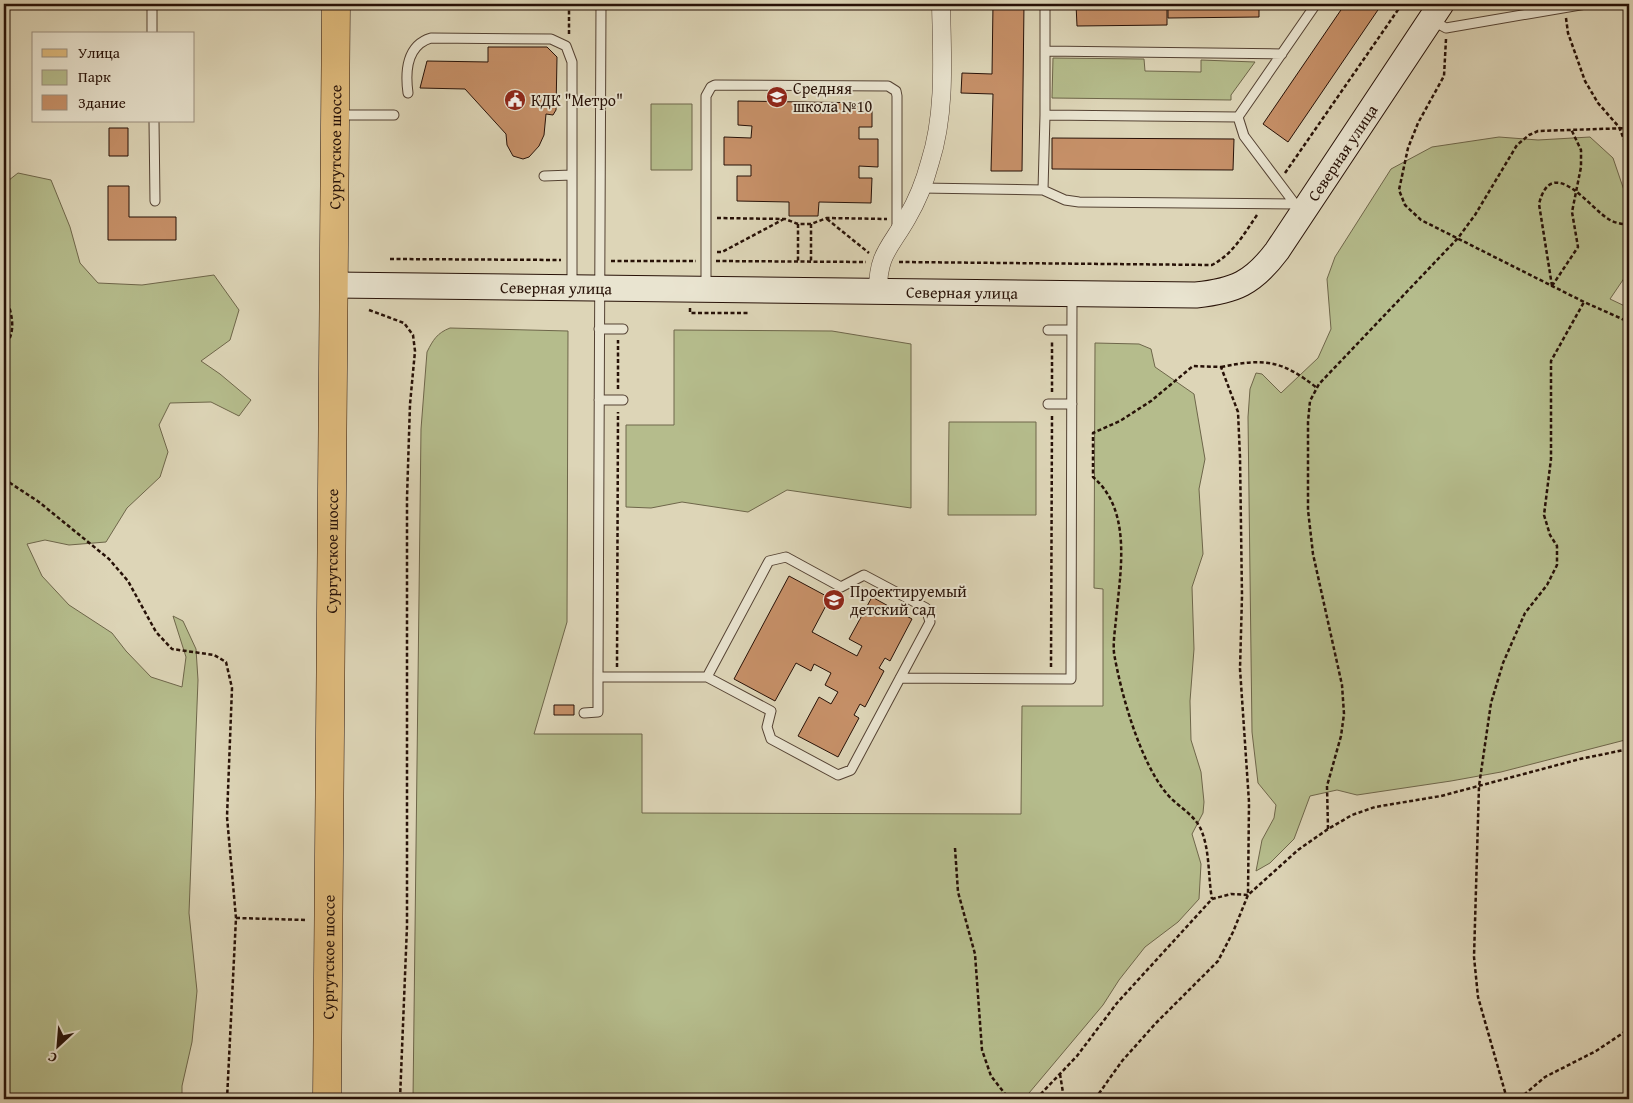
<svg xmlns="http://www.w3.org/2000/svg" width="1633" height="1103" font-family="'Gentium Book Plus',serif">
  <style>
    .green { fill: #b5bc8c; stroke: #6e664a }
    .building { fill: #c69068; stroke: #271107 }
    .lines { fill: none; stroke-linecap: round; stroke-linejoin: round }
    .lane-casing { stroke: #544233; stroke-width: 11 }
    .street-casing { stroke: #544233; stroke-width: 19 }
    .secondary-casing { stroke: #271107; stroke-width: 27 }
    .primary-casing { stroke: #271107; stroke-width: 29 }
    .path { stroke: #271107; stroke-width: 2.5; stroke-dasharray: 4 2.5; stroke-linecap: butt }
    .lane { stroke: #e9e4d0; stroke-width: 9 }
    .street { stroke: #e9e4d0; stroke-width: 18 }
    .secondary { stroke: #e9e4d0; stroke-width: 25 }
    .primary { stroke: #deba7c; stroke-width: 28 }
    .labels { text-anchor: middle; stroke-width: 4; stroke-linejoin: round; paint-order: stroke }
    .poi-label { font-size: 16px; fill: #271107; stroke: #e9e4d0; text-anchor: start }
    .street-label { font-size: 16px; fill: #271107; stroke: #e9e4d0 }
  </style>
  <rect width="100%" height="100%" fill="#ddd5b7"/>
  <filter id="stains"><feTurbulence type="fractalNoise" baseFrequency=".004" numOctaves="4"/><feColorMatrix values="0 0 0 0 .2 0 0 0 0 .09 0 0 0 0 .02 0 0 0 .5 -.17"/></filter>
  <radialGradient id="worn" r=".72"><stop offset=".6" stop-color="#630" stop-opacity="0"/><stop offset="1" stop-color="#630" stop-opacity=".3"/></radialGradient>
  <!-- green -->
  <path class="green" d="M1053,58L1144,59L1145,71L1201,72V60L1255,62L1231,95V100L1052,98Z
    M651,104H692V170H651Z
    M1499,137L1538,140L1590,137L1613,158L1627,199L1629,213V271L1610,299L1629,308V739L1501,772L1451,781L1357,795L1337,790L1310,796L1294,839L1270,863L1256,871L1262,840L1274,818L1276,805L1258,783L1252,732L1248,417L1250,389L1256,373L1262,374L1281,393L1318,358L1331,329L1327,279L1335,257L1391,169L1432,147Z
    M18,173L51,180L70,227L80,263L98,283L142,285L214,275L239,310L230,340L201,361L220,374L251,400L239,416L211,402L170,403L159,425L168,452L160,477L127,508L106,542L69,545L45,540L27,544L42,576L69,605L112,633L126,651L151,677L182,687L186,657L173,616L183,621L196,649L198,680L189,913L197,991L192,1042L182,1086V1099H4V184Z
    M450,328L568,331L567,622L534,734H642V813L1021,814L1022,706H1103V589L1094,588L1095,343L1139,344L1151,349L1155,367L1194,394L1205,459L1199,489L1203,554L1192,587L1194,649L1190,701L1191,740L1201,772L1204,802L1203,813L1192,834L1201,864L1199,899L1178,922L1145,947L1119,980L1103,1005L1024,1099H413L421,429L427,352C433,340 437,333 450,328Z
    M674,330L832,331L911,344V508L787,490L748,512L682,502L651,508L626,507V425H674Z
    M949,422H1036V515H948Z"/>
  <!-- building -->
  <path class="building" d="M993,4H1024L1022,171H991L993,94L961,93L962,73L992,74Z
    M1076,4H1167V25L1077,26Z
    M1168,4H1259V17L1168,18Z
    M1345,4H1382L1288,142L1263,124Z
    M488,47H547L557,57L556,110L553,115L546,114L544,135L539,146L529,157L523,159L513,156L507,145L506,134L465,89L420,88L427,61L488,62Z
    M738,101L872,103V127H859V139H878V167L859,166V178H872L871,203L819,202L818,216H789V202L737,201V176H751V165H724V137L751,138L752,126L738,125Z
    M109,128H128V156H109Z
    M1052,138L1234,139L1233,170L1052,169Z
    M108,186H129V217H176V240H108Z
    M789,576L830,598L812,632L857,656L862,646L849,639L872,597L912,619L890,661L885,658L879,668L884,671L865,707L860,704L854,715L859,718L838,757L798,736L819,697L831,704L838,692L825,685L831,673L814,664L811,671L796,663L775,701L734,679Z
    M554,705H574V715H554Z"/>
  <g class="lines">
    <!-- lane casing -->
    <g class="lane-casing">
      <path id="lane" d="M152,4V34
        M601,4L598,677H707
        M1045,4V115L1238,117
        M1431,20L1446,28L1586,4
        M1045,51L1282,54
        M408,93C405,71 407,45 431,38L551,39L566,46L572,62V285
        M337,115H394
        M154,121L155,201
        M544,176L572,175
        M921,188L1043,190L1065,200L1079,202L1295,204L1302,209
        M1043,190L1045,115
        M1295,204L1244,136L1238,117L1316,4
        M706,287V96L711,87L715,85L888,86L896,91L897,96V230
        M599,329H623
        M1048,330H1072
        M599,400H623
        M1048,404H1072
        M786,557L841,587L864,575L926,608L930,622L851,770L838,775L771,739L767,727L771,711L707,677L769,561Z
        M900,678L1071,679L1072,296
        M584,713L598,712V677"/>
    </g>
    <!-- street casing -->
    <g class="street-casing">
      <path id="street" d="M878,290C878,254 890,248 907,218C917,201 925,181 930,162C946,112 942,56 941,4"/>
    </g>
    <!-- secondary casing -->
    <g class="secondary-casing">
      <g id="secondary">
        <path id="s1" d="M334,285L1196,295C1235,291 1253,283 1277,251L1441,4"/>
      </g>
    </g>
    <!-- primary casing -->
    <g class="primary-casing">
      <g id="primary">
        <path id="s2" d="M327,1099L336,4"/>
      </g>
    </g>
    <!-- path -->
    <path class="path" d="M1566,18L1568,33L1585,81L1598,103L1619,127L1629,152
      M569,34V4
      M1446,39L1444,76L1418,123L1408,148L1399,190L1405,205L1421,220L1584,302L1629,322
      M1285,173L1402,4
      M717,218L785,219L798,224H811L827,218L887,219
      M827,219L869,253
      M798,224V261
      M811,224V261
      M717,252H722L784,219
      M390,259L561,260
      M611,261H696
      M716,261L866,262
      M899,262L1212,265C1233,254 1244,234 1257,215
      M1552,286L1539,204C1552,152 1591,210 1610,220C1615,223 1623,224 1629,225
      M1552,286L1578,247L1572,212L1581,167V150L1571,129
      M4,290C10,310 19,330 4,347
      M690,308V313H748
      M369,310L404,323L413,335L415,351L410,404L407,498V926L400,1099
      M1221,367C1264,358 1282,360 1317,388
      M618,389V340
      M1052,392V340
      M4,479L39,502L109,559L128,581L156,632L172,649L214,655L226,662L232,688L227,817L236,918L227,1099
      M617,667L618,412
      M1051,667L1052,415
      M1328,829L1327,786L1341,736L1344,714L1342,685L1313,554L1308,510V422L1310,401L1319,384L1458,238L1475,215L1517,145L1529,135L1538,131L1629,128
      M955,848L958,892L975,954L982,1050L991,1076L1009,1099
      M236,918L307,920
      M1060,1074L1064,1099
      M1036,1099L1077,1056L1117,1003L1212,899L1231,894L1248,895L1249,802L1240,669L1242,596L1240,457L1238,412L1221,367L1193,366L1151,401L1120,421L1093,433V477C1133,511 1120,573 1116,619C1115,630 1113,642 1114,653C1121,694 1140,762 1167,794C1178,807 1196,815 1202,832C1210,853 1208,877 1212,899
      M1095,1099L1122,1061L1156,1023L1218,961L1233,932L1248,895L1298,850L1328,829L1352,815L1375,807L1441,796L1580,759L1629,749
      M1507,1099L1478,997L1474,957L1479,786L1491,703L1503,663L1525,613L1547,585L1557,565V546L1550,535L1544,515L1551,459V361L1584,302
      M1519,1099L1545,1077L1596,1051L1629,1029"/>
    <!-- lane -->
    <use href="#lane" class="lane"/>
    <!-- street -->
    <use href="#street" class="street"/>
    <!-- secondary -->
    <use href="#secondary" class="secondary"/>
    <!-- primary -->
    <use href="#primary" class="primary"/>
  </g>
  <!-- icons -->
  <defs>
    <g id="school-disc" transform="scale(1.125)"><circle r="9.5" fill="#8f2418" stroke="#e9e4d0"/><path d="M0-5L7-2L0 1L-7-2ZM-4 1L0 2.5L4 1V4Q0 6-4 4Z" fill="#fff"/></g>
    <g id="civic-disc" transform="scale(1.125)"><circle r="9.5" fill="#8f2418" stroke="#e9e4d0"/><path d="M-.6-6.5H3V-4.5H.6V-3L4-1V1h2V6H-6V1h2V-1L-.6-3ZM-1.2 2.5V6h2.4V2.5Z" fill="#fff"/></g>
  </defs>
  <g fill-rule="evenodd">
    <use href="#school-disc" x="777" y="97"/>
    <use href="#civic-disc" x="515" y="100"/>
    <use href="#school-disc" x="834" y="600"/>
  </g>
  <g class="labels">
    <!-- poi labels -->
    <g class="poi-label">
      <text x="793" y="94">Средняя<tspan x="793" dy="18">школа №10</tspan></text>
      <text x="531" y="106">КДК "Метро"</text>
      <text x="850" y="597">Проектируемый<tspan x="850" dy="18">детский сад</tspan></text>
    </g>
    <!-- street labels -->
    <g class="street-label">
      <text dy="6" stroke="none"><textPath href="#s2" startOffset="952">Сургутское шоссе</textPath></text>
      <text dy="6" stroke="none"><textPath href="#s1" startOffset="1076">Северная улица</textPath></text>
      <text dy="6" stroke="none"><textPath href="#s1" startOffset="222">Северная улица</textPath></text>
      <text dy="6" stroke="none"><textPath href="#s1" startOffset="628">Северная улица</textPath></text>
      <text dy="6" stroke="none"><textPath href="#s2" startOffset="548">Сургутское шоссе</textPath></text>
      <text dy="6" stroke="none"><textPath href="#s2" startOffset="142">Сургутское шоссе</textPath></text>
    </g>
  </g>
  <!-- margin -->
  <rect width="1633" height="1103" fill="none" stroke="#ddd5b7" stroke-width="20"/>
  <rect x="5" y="5" width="1623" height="1093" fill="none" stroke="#271107" stroke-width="2.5"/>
  <rect x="10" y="10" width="1613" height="1083" fill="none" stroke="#271107"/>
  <!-- legend -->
  <rect x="32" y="32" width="162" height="90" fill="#e9e4d0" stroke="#9b9080"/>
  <rect x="42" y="49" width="25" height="8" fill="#deba7c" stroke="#9b9080"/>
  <text x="78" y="58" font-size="15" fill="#271107">Улица</text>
  <rect x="42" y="70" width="25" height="15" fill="#b5bc8c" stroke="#9b9080"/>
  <text x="78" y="82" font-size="15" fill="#271107">Парк</text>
  <rect x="42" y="95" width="25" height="15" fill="#c69068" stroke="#9b9080"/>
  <text x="78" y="108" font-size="15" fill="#271107">Здание</text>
  <!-- north arrow -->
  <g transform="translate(58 1046) rotate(206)" stroke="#e9e4d0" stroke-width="4" paint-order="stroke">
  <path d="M0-4L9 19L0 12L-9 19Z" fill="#271107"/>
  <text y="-8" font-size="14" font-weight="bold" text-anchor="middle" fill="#271107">С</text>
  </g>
  <rect width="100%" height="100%" filter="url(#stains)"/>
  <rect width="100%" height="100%" fill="url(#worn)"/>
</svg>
